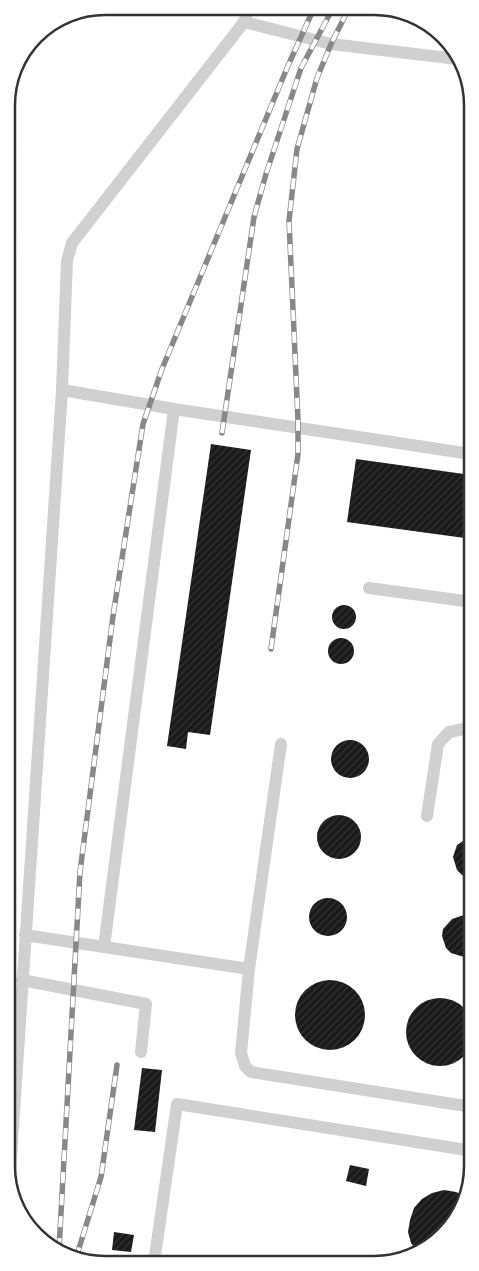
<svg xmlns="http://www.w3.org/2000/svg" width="479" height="1271" font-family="Montserrat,sans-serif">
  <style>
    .building { fill: url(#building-hatch) }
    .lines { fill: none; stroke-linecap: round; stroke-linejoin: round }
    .service { stroke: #d0d0d0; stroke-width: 12 }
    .rail-casing { stroke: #888; stroke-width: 5.5 }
    .rail { stroke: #fff; stroke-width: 4; stroke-dasharray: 11; stroke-linecap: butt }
    .rim { fill: none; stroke: #333; stroke-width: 2.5 }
  </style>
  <defs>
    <pattern id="building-hatch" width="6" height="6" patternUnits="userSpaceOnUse" patternTransform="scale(1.25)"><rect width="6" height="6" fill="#1a1a1a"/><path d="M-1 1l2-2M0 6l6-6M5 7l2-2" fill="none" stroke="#333"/></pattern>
  </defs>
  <rect width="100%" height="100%" fill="#fff"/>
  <!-- building -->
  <path class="building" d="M211,444L251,450L210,735L188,732L186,749L167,746Z
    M356,459L471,475L472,539L347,522Z
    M332 617a12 12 0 1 1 24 0a12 12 0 1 1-24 0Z
    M328 651a13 13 0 1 1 26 0a13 13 0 1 1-26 0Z
    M331 759a19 19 0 1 1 38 0a19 19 0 1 1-38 0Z
    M472,763V794L466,787L465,780L466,773Z
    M317 837a22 22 0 1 1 44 0a22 22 0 1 1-44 0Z
    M469,837H472V878L462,875L457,870L453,857L457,845Z
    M309 917a19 19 0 1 1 38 0a19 19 0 1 1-38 0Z
    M464,915L472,917V955L464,957L451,953L446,948L442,936L443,929L452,919Z
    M295 1015a35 35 0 1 1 70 0a35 35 0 1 1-70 0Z
    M406 1032a34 34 0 1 1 68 0a34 34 0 1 1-68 0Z
    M142,1068L162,1070L155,1132L134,1130Z
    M350,1165L369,1169L366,1186L346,1181Z
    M444,1190L456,1192L463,1195L448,1231L416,1250L411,1243L408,1232L410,1220L414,1208L422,1199L432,1193Z
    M114,1232L134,1235L131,1252L112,1250Z"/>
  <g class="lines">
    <!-- service -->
    <path class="service" d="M244,22L331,44L457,59
      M62,390L174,409L104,947
      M174,409L471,454
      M369,588L472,602
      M281,744L249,969L241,1053L245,1066L251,1072L472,1107
      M427,816L438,744L449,732L464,729L472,730
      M25,935L249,969
      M22,980L146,1004L141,1052
      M9,1188L62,390L67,261L72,243L244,22L249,7
      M154,1263L177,1104L473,1151"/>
    <!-- rail casing -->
    <g class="rail-casing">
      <path id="rail" d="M222,433L254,217L266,174L301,68L333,8
        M271,649L298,454V420L289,221L297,149L317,78L331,44L349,8
        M59,1249L80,872L113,616L143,424L162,369L287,68L314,8
        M76,1258L101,1177L117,1065"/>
    </g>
    <!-- rail -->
    <use href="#rail" class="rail"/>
  </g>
  <!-- crop -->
  <path d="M0 0H479V1271H0ZM105 15H374A90 90 0 0 1 464 105V1166A90 90 0 0 1 374 1256H105A90 90 0 0 1 15 1166V105A90 90 0 0 1 105 15Z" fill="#fff" fill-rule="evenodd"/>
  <path class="rim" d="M105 15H374A90 90 0 0 1 464 105V1166A90 90 0 0 1 374 1256H105A90 90 0 0 1 15 1166V105A90 90 0 0 1 105 15Z"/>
</svg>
